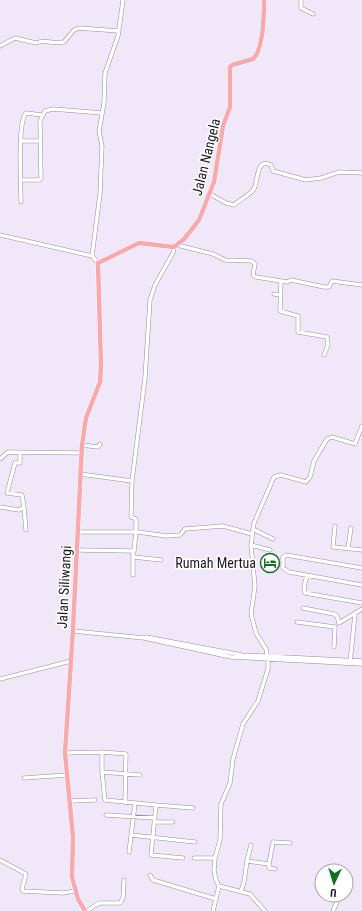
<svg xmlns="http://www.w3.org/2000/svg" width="362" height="911" font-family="'Roboto Condensed',sans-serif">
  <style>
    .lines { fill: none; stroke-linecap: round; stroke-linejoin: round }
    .minor-casing { stroke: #958c9d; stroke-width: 4.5 }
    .major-casing { stroke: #fff; stroke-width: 5.5 }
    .minor { stroke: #fff; stroke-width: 3.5 }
    .major { stroke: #f7aaae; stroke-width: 4.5 }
    .labels { text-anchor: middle; stroke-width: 3; stroke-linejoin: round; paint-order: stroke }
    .street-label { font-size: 14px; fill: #1c191f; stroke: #fff }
    .poi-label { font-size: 14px; fill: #1c191f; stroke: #fff; text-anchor: end }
  </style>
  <rect width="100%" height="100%" fill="#f0e7f9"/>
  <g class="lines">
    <!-- minor casing -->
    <g class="minor-casing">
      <path id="minor" d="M301,0V8L313,14
        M0,46L15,38L36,43C44,39 53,44 64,42L74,30L79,28L119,31
        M21,141H41
        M21,180H39L41,178L40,121L45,111L53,109L102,113
        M210,194L226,203L234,205C239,200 250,195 254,189C258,182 256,157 271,165L273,171L306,180L321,178L339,172L362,173
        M21,202C21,186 17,122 26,113L42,115
        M0,235L92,256L98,263
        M177,245L213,254L225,260L252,261L255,264L253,275L256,277L287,282L291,280L324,287H329L332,281L362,285
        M92,256L100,194L102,146L99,131L104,103L105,73L118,36L123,0
        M281,281L280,311L298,316V332L327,337L328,345L324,355
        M274,294L281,295
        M82,445L98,447L100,444
        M0,459L8,452L82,453
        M80,474L132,481
        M0,507L19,510L24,507L22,495L7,493L15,463H20V453
        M24,507L26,530
        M335,526L333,547L362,550
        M253,529L273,539
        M78,532H138L166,536L180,535L185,529L223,526L252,534
        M251,545L270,550
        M348,548L351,528
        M77,550L133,551V575
        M134,551L136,532V519L131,517L132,481L145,378L150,300L155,285L173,253L174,247
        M134,557L161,560
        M362,568L286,555L283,557V568L289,572L362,585
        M307,576L304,586L305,593L362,603
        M303,608L334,614L337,616L339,623
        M297,622L335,627
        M339,623L362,609
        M73,631L144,638L231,657L362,664
        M146,637L242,655L362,661
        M334,647L335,627
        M350,663L355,614
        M0,679L71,661
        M102,752L126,754L125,803
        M65,753L102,752V772L105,800L156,805L151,855L183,858
        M102,772L140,775
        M24,778L67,775
        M70,801L95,800
        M156,805L193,808
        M106,815L155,818
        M155,822H173
        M131,835L195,842
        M129,852L135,804
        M194,858H215
        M0,860L26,874L22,889L23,891L63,893L75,891
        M247,861L251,845
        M269,864L273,842L290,843
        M150,875L153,880L216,899
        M219,886L250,894L265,911
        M241,891L244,882L247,861L269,864V868L275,869
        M87,911L99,903H120L123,898L124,880
        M213,911L219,886L216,880L214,870L215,858L220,840L221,804L230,783L233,759L243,724L258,701L268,669V659L266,649L256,633L251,614L255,586L251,545L254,523L274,477L281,475L306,482L310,477L314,461L327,439L332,437L355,444L362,426
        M333,911L340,895"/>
    </g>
    <!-- major casing -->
    <g class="major-casing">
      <path id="major" d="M85,911L78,899L72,877L73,837L65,753L73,629L82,445L86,418L100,382L101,366L98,263L139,243L174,247L184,239L199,220L214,182L223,126L230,107V67L232,65L253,59C264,49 264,14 264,0"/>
    </g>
    <!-- minor -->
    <use href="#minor" class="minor"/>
    <!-- major -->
    <use href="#major" class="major"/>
  </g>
  <!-- icons -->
  <defs>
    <g id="hotel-ring" transform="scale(1)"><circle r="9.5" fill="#fff" stroke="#12711f" stroke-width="1.5"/><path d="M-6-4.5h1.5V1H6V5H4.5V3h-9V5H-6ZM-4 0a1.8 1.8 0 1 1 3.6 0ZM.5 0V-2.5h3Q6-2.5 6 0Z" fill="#12711f"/></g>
  </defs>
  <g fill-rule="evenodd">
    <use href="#hotel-ring" x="270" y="563"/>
  </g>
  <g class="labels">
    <!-- street labels -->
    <g class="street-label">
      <text transform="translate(206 157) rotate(-76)" y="5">Jalan Nangela</text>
      <text transform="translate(64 587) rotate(-87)" y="5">Jalan Siliwangi</text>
    </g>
    <!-- poi labels -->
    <g class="poi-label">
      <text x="256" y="568">Rumah Mertua</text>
    </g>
  </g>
  <!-- north arrow -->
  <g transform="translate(334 883) rotate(184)"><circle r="19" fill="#ffffff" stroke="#a4a3a5"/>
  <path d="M0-3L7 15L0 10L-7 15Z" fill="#12711f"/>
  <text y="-6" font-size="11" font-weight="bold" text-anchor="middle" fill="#1c191f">U</text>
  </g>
</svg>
